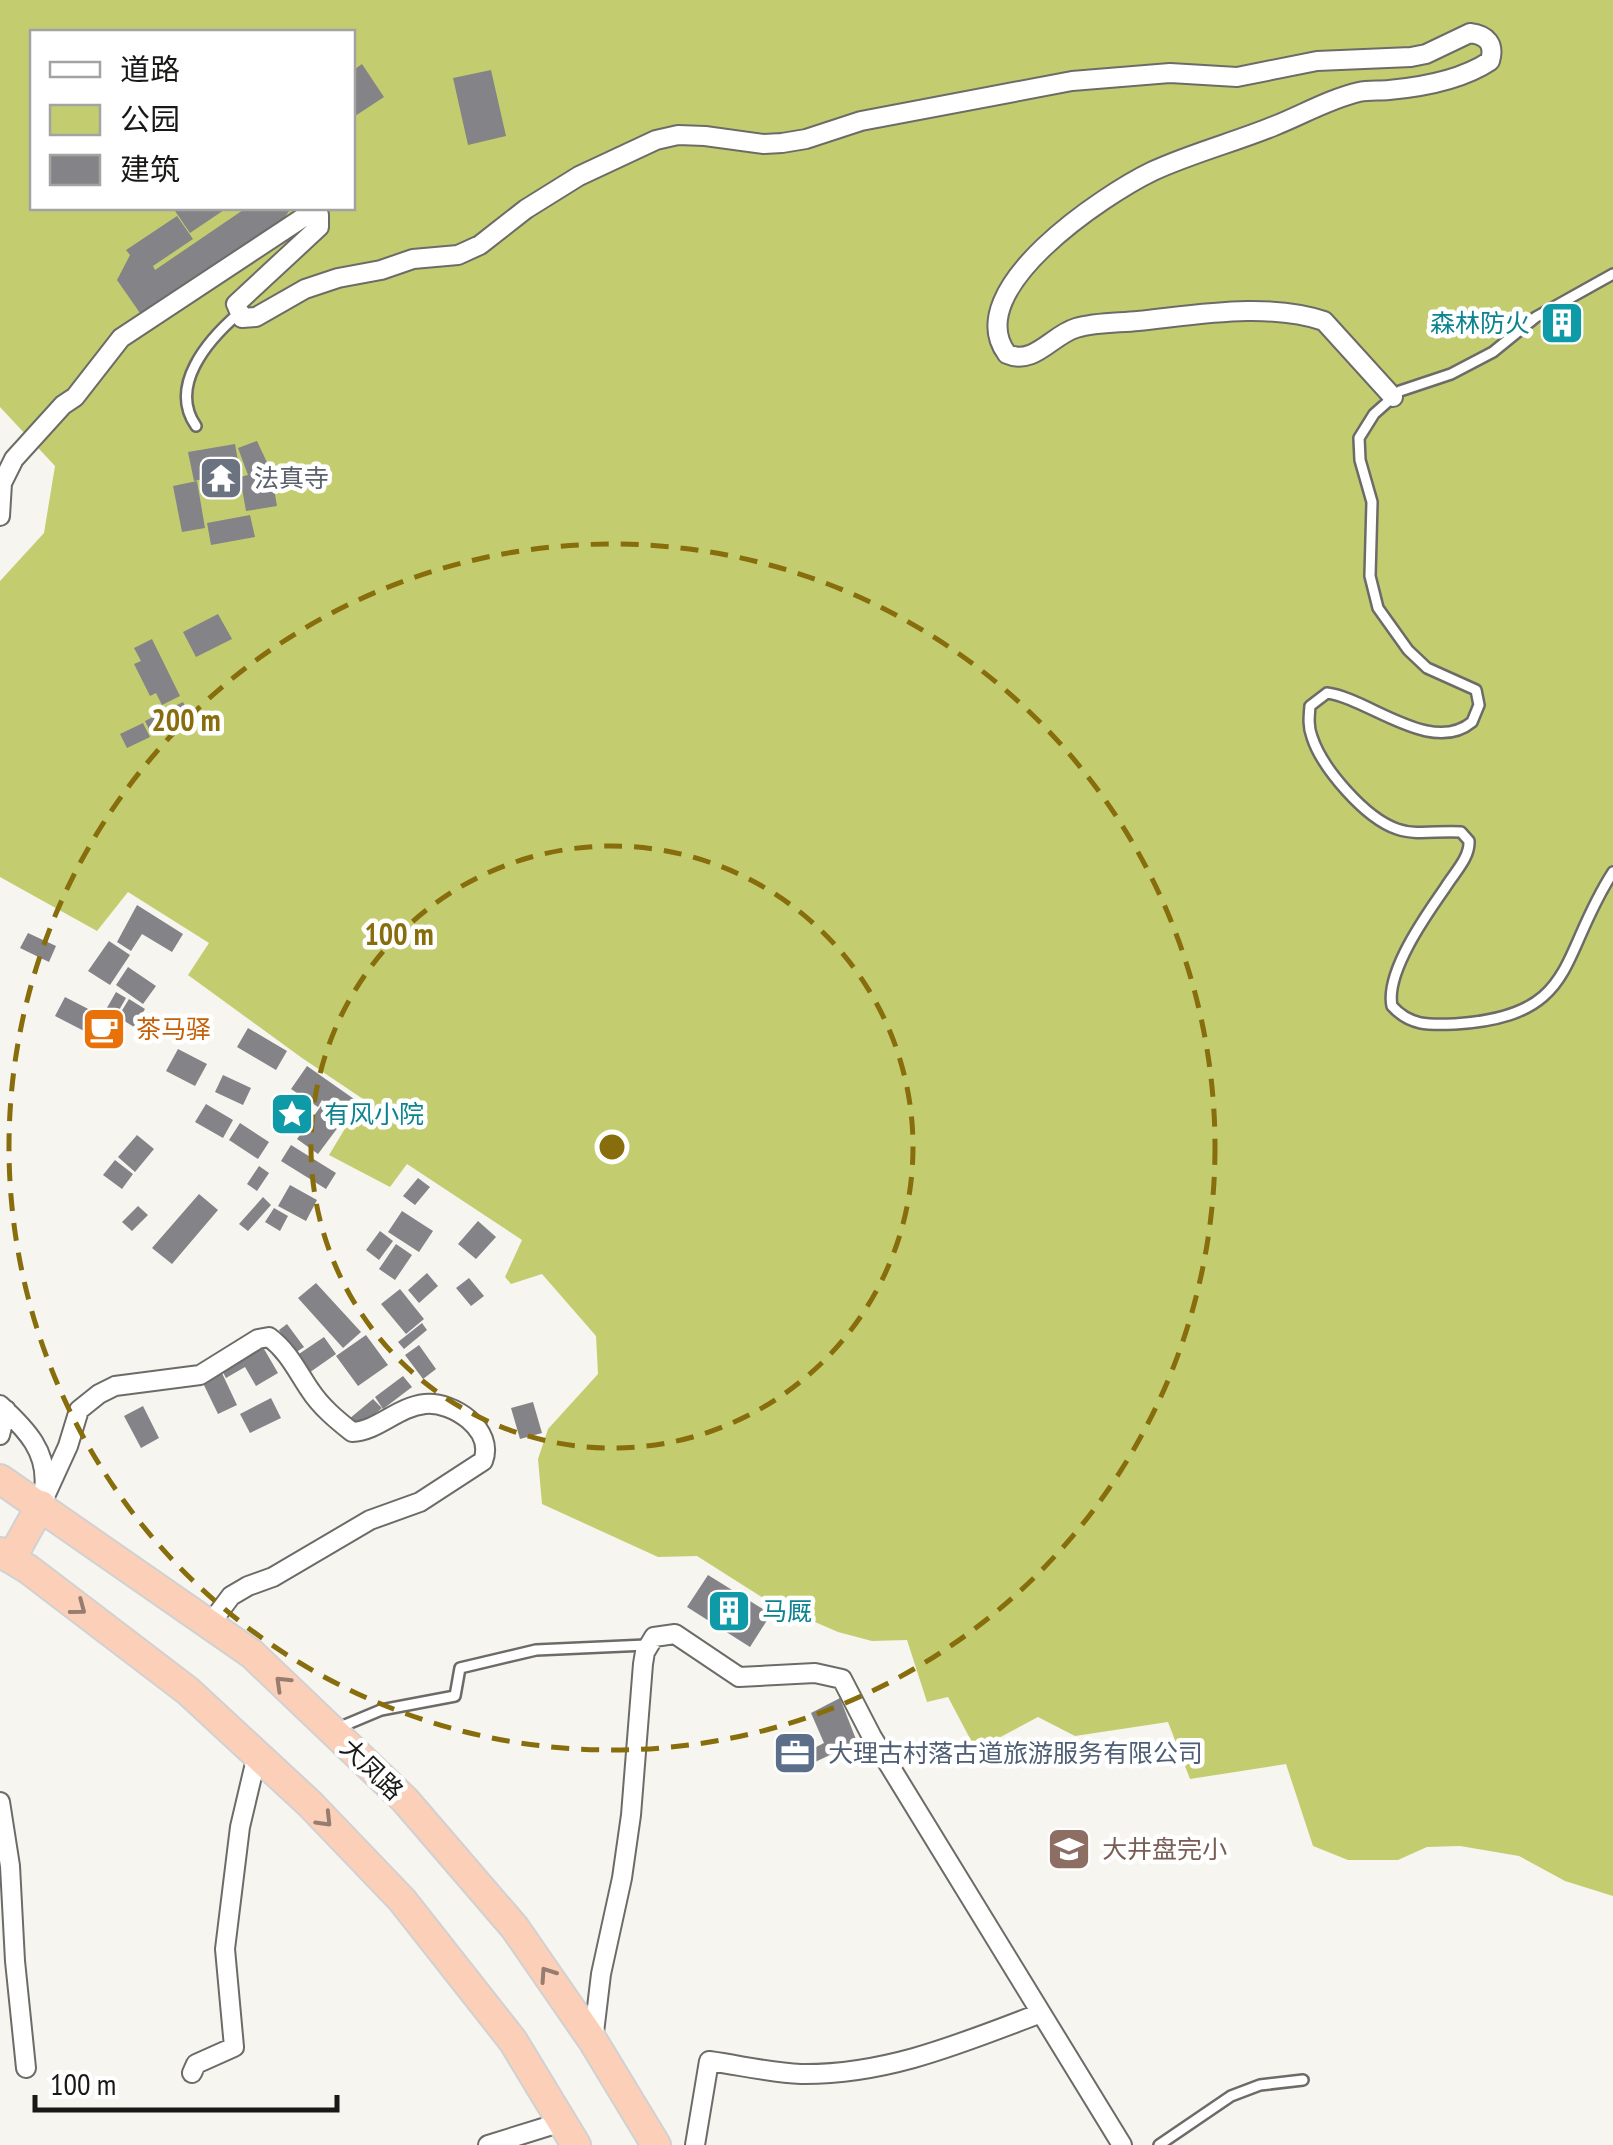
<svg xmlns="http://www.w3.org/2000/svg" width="1613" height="2145" font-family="'PT Sans Narrow','Noto Sans SC',sans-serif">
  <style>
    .green { fill: #c3cd70; fill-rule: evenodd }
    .building { fill: #848387 }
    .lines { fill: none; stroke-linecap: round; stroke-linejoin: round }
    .service-casing { stroke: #6d6b67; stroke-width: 14 }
    .minor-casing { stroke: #6d6b67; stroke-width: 22 }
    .trunk-casing { stroke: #d1d1d1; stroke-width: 32 }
    .service { stroke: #fff; stroke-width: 9 }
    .minor { stroke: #fff; stroke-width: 18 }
    .trunk { stroke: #fcd0b8; stroke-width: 28 }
    .oneway { stroke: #967d70 }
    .ring { fill: none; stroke: #886d0c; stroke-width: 5; stroke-dasharray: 18 12 }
    .labels { text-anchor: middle; stroke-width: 9; stroke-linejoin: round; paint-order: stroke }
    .culture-label { font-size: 25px; fill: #0d838f; stroke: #fff; text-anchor: start }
    .worship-label { font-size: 25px; fill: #5b616d; stroke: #fff; text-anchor: start }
    .food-label { font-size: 25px; fill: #c56008; stroke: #fff; text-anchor: start }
    .service-label { font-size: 25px; fill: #4e5e75; stroke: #fff; text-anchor: start }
    .street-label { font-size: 25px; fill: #191817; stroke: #fff }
    .education-label { font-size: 25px; fill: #785e54; stroke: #fff; text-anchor: start }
    .centre { fill: #886d0c; stroke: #fff; stroke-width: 5 }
    .ring-label { font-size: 30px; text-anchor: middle; font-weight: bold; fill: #886d0c; stroke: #fff; stroke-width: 9; stroke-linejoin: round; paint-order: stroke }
  </style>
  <rect width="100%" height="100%" fill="#f7f5f0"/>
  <!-- green -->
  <path class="green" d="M0,0H1613V1896L1565,1881L1519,1856L1460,1846L1427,1847L1398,1860H1348L1313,1846L1286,1764L1190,1779L1168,1722L1075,1736L1038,1717L976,1750L948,1697L927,1702L907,1640L872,1641L838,1632L771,1603L697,1556L658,1557L542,1504L538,1459L548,1429L598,1374L596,1336L542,1274L511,1284L505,1277L522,1240L407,1164L390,1187L329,1155L363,1099L302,1058L188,975L209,943L128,892L97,931L0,877V581L44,533L55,466L0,407ZM32,32H352V208H32Z"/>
  <!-- building -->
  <path class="building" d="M362,64L384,97L352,118V71Z
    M491,70L506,136L468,145L453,78Z
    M173,208H227L190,233Z
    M246,208H291L283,220L142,316L117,280L130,255L126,250L177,216L193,239L153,266L155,270Z
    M1566,312L1572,330L1558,334L1553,316Z
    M257,441L271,471L277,506L246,511L240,477L248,475L238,448Z
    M235,444L240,472L194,481L188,452Z
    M197,481L205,528L182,532L173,486Z
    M250,515L255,537L211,545L207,523Z
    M218,614L232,639L196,657L183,632Z
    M152,639L180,696L162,705L156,693L150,696L134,664L141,661L134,648Z
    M183,702L190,716L152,735L145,721Z
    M143,723L150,737L127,748L120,734Z
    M137,905L183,934L172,952L142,934L131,951L117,942Z
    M28,933L56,946L49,962L20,948Z
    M109,941L130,955L110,985L88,971Z
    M128,967L156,986L143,1004L116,985Z
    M116,992L126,998L114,1019L104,1013Z
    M65,997L96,1013L86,1032L55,1016Z
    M129,999L145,1009L134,1027L118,1017Z
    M99,1016L117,1028L109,1041L90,1029Z
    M248,1028L287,1051L276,1070L237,1047Z
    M178,1049L207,1064L195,1086L166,1071Z
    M307,1066L354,1099L343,1115L322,1100L318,1107L291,1089Z
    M223,1075L251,1088L243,1105L215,1092Z
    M206,1104L233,1120L223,1138L195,1122Z
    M321,1106L342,1122L318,1154L297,1139Z
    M240,1123L269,1142L258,1159L229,1140Z
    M137,1135L154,1149L135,1172L118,1157Z
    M291,1145L336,1173L326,1189L281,1161Z
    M115,1160L133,1174L122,1189L103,1175Z
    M259,1166L269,1173L257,1191L247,1184Z
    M418,1178L430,1187L415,1205L403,1196Z
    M290,1185L317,1200L306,1221L278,1206Z
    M199,1194L218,1210L172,1264L152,1248Z
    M263,1197L271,1205L248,1231L239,1224Z
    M138,1206L148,1215L132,1231L122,1222Z
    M274,1208L288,1216L280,1231L265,1222Z
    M402,1211L433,1231L419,1252L388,1232Z
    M478,1221L496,1237L476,1259L458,1244Z
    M380,1231L393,1241L379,1260L366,1250Z
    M396,1244L412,1255L395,1280L379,1269Z
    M427,1273L438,1286L419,1303L408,1290Z
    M469,1278L484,1296L471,1306L456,1288Z
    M316,1283L361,1332L343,1348L298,1298Z
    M400,1289L424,1319L406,1334L381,1304Z
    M422,1323L427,1330L404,1349L398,1342Z
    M287,1324L304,1347L295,1353L279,1330Z
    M366,1335L388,1365L358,1386L336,1356Z
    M324,1337L336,1354L306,1375L293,1358Z
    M260,1342L278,1373L256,1386L245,1367L226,1378L219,1365Z
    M419,1345L436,1369L423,1379L405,1355Z
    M220,1369L237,1405L218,1414L201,1379Z
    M403,1376L412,1387L383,1409L375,1397Z
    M271,1398L281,1418L250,1433L240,1414Z
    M373,1399L382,1408L357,1429L349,1419Z
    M533,1402L542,1433L520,1439L511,1408Z
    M143,1406L159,1438L141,1448L124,1416Z
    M708,1575L771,1614L750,1647L687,1607Z
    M840,1698L857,1742L811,1764L806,1752L824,1743L811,1713Z"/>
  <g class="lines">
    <!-- service casing -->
    <g class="service-casing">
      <path id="service" d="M1613,274L1536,317L1493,352L1451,374L1400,391L1374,414L1359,438L1360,460L1372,502L1370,576L1378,608L1408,650L1427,668L1476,690L1479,705L1472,722C1431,756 1368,698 1327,693L1310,706C1309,717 1308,727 1312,737C1322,768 1365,818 1397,829C1417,836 1440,830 1461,832L1469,841C1470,858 1454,873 1445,888C1426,915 1385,973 1392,1006C1410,1026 1429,1025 1455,1024C1579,1016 1558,957 1613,872
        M196,426C168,386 208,340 238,314
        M338,1728L381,1710L455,1696L460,1668L536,1650L646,1645
        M1159,2145L1231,2096L1260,2085L1303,2080"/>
    </g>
    <!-- minor casing -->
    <g class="minor-casing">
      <path id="minor" d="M0,516L2,483L14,459L63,405L75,397L121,338L307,215H319V227L236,304L242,318L256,317L305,289L338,278L381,270L413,259L458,255L480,245L526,209L579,176L656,140L678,135L705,136L764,144L782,143L806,139L861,121L1072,81L1170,73L1237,77L1317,61L1411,57L1426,54L1470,33C1487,35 1495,44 1490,61C1463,79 1422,87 1389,90C1379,91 1368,90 1359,92C1329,99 1302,115 1274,126C1235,142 1192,153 1153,171C1105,194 959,290 1007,354C1034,366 1052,335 1076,328C1096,322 1118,323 1138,321C1197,315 1267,302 1324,321L1393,397
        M0,1405C26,1429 49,1452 44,1490
        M0,1435L6,1410
        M41,1505L68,1446L79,1410L99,1394L115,1386L200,1375L258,1339L269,1337C289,1352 297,1371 310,1390C321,1407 337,1420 352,1432C378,1431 397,1407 425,1404C453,1401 495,1430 483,1461L420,1502L370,1520L273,1577L248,1586L231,1596L210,1624
        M0,1802L10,1866L15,1961L26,2068
        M593,2041L601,1974L622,1878L631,1815L643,1664L645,1652L654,1637L675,1634L739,1677L815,1673L842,1679L872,1737L1122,2145
        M192,2073L196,2064L234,2047L225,1949L240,1827L257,1755
        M488,2145L562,2122
        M695,2145L709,2061C739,2065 771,2073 801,2074C887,2075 962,2043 1041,2013"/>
    </g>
    <!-- trunk casing -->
    <g class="trunk-casing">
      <path id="trunk" d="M0,1479L252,1654L405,1800L515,1928L593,2041L656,2145
        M0,1552L28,1569L188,1691L310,1804L402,1900L513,2041L576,2145
        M11,1559L41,1505"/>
    </g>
    <!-- service -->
    <use href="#service" class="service"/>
    <!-- minor -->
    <use href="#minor" class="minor"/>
    <!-- trunk -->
    <use href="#trunk" class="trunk"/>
  </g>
  <!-- one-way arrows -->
  <defs><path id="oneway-chevron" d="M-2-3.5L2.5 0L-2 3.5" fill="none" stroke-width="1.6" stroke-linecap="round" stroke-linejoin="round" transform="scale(2.5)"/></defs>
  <g class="oneway">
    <use href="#oneway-chevron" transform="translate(79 1608) rotate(37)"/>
    <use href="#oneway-chevron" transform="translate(282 1683) rotate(-136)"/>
    <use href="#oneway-chevron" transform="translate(325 1820) rotate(46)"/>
    <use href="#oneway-chevron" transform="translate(547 1974) rotate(-124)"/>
  </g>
  <!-- distance rings -->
  <g class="ring">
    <circle cx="612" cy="1147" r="301"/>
    <circle cx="612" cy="1147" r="603"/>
  </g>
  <!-- icons -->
  <defs>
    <g id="building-square" transform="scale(2.25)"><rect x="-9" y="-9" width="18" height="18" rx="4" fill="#0f9aa8" stroke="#fff"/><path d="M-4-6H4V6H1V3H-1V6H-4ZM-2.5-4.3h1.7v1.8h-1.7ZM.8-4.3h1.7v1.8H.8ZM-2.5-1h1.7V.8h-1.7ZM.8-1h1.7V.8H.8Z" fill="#fff"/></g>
    <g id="temple-square" transform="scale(2.25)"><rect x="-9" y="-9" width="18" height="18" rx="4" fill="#6b7280" stroke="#fff"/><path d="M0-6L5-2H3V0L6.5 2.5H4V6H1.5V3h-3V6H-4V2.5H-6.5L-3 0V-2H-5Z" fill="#fff"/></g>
    <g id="cafe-square" transform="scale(2.25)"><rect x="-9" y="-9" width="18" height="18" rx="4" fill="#e8710a" stroke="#fff"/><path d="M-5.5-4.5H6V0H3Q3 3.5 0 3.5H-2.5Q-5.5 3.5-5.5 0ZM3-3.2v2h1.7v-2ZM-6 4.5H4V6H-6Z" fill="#fff"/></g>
    <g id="sight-square" transform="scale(2.25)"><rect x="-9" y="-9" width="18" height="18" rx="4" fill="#0f9aa8" stroke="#fff"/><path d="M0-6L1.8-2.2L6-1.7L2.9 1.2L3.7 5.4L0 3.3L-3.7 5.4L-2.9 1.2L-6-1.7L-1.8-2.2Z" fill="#fff"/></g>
    <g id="office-square" transform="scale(2.25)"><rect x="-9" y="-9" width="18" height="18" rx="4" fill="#5c6f8a" stroke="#fff"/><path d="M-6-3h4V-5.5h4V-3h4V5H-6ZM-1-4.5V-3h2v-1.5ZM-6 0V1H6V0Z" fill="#fff"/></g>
    <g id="school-square" transform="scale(2.25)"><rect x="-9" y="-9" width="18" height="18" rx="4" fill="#8d6e63" stroke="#fff"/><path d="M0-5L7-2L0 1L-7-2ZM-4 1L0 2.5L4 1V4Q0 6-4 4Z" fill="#fff"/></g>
  </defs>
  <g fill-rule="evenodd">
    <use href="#building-square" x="1562" y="323"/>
    <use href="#temple-square" x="221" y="478"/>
    <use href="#cafe-square" x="104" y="1029"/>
    <use href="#sight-square" x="292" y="1114"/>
    <use href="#building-square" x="729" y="1611"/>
    <use href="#office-square" x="795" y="1753"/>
    <use href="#school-square" x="1069" y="1849"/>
  </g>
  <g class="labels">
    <!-- culture labels -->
    <g class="culture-label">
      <text x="1530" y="332" text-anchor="end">森林防火</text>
      <text x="324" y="1123">有风小院</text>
      <text x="762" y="1620">马厩</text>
    </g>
    <!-- worship labels -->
    <g class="worship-label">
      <text x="254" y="487">法真寺</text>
    </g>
    <!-- food labels -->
    <g class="food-label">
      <text x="136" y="1038">茶马驿</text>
    </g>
    <!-- service labels -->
    <g class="service-label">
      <text x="828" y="1762">大理古村落古道旅游服务有限公司</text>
    </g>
    <!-- street labels -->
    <g class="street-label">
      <text transform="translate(372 1769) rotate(44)" y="9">大凤路</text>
    </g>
    <!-- education labels -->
    <g class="education-label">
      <text x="1102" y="1858">大井盘完小</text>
    </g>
  </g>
  <circle cx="612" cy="1147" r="15" class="centre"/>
  <g class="ring-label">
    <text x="186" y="731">200 m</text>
    <text x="399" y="945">100 m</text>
  </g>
  <!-- legend -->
  <rect x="30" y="30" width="325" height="180" fill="#ffffff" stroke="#a3a3a2" stroke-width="2.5"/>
  <rect x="50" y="62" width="50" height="15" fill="#ffffff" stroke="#a3a3a2" stroke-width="2.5"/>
  <text x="120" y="80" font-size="30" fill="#191817">道路</text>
  <rect x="50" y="105" width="50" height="30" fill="#c3cd70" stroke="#a3a3a2" stroke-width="2.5"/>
  <text x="120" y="130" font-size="30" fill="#191817">公园</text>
  <rect x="50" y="155" width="50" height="30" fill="#848387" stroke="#a3a3a2" stroke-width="2.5"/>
  <text x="120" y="180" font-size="30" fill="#191817">建筑</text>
  <!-- scale -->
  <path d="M35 2095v15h302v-15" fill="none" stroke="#191817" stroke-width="5"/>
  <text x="50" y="2095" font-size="30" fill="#191817" stroke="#ffffff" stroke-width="8" paint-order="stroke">100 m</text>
</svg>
